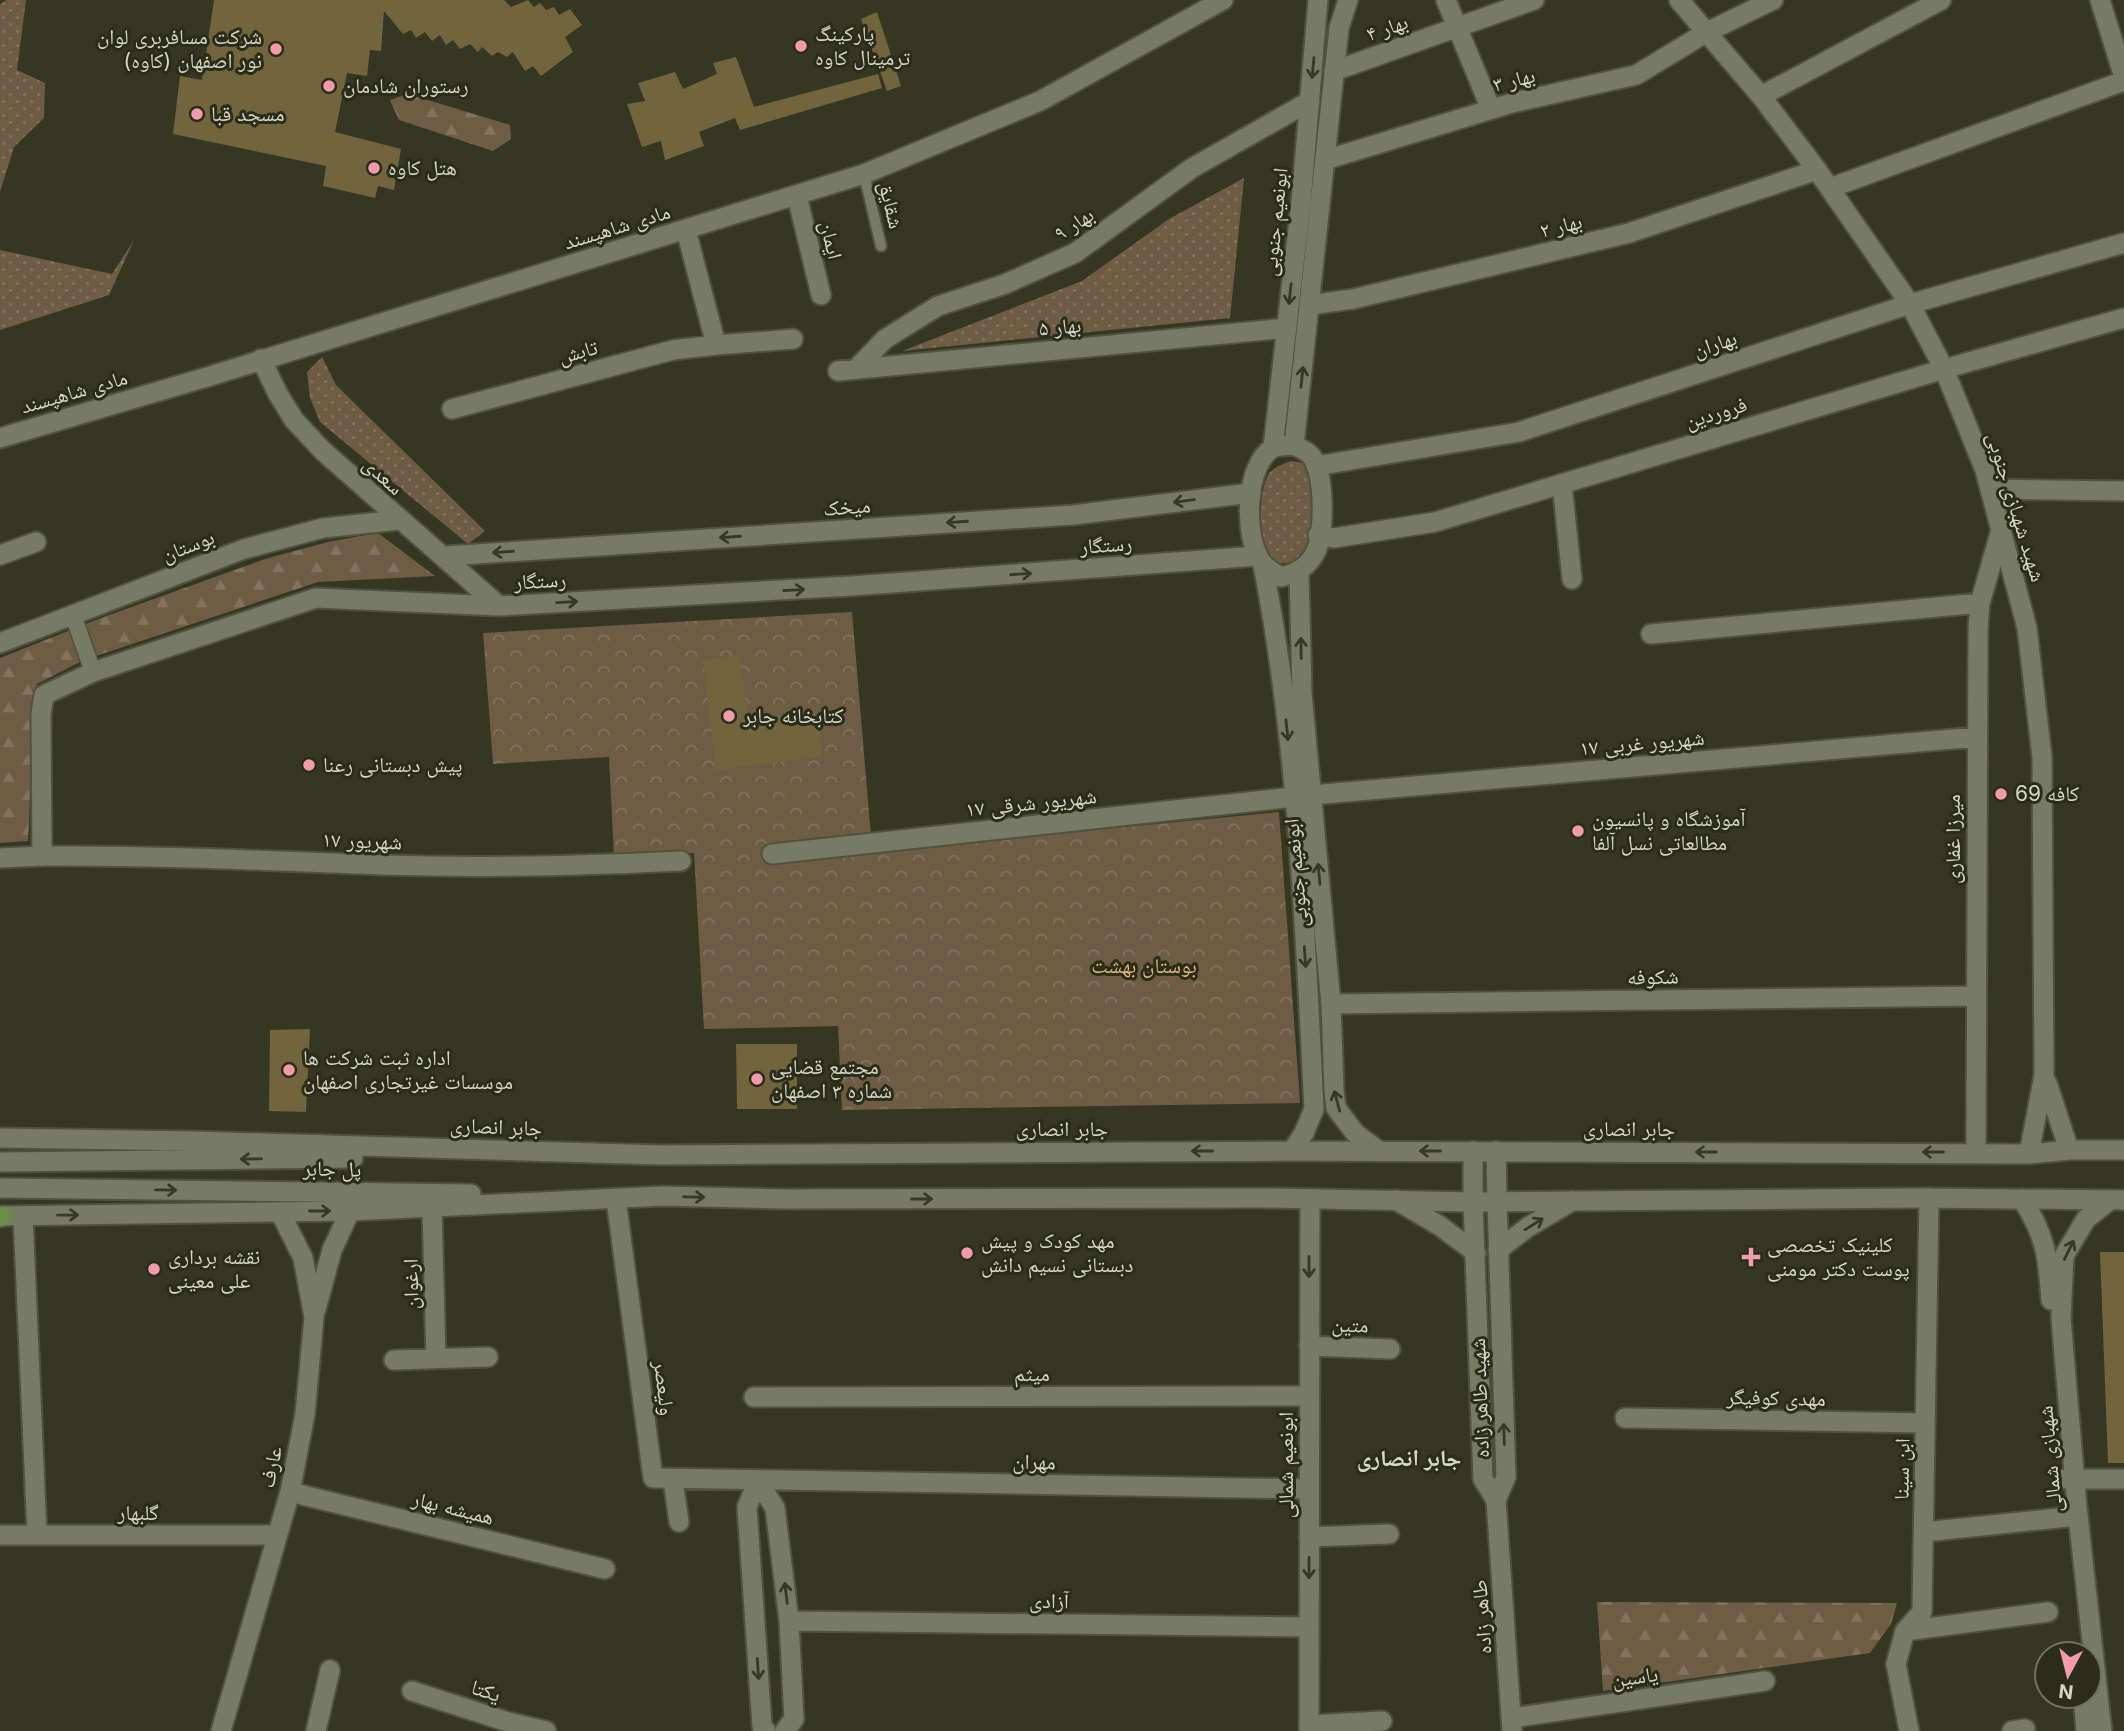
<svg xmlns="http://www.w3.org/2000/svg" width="2124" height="1731" font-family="Inter,'Noto Naskh Arabic',sans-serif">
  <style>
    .grass { fill: url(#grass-dots) }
    .forest { fill: url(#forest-firs) }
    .park { fill: url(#park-crowns) }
    .building { fill: #72653d }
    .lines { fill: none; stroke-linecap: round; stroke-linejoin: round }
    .service-casing { stroke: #50523f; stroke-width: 14 }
    .pedestrian-casing { stroke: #50523f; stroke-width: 19 }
    .minor-casing { stroke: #50523f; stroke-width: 23 }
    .tertiary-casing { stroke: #50523f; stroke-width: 23 }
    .secondary-casing { stroke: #50523f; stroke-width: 23 }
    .primary-casing { stroke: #50523f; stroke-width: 23 }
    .service { stroke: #787b63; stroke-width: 10 }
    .pedestrian { stroke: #787b63; stroke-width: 16 }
    .minor { stroke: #787b63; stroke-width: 19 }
    .tertiary { stroke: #787b63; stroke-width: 19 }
    .secondary { stroke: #787b63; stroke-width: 19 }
    .primary { stroke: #688d46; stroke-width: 19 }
    .oneway { stroke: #373923 }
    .poi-dot { fill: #f39aac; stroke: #2b2d18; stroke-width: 2.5 }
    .labels { text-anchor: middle; stroke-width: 6; stroke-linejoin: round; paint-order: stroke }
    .street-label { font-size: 21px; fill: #d4d6c9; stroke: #2b2d18 }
    .poi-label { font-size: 21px; fill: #d4d6c9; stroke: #2b2d18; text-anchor: start }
    .park-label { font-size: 21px; fill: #e4b57e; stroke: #2b2d18 }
    .neighbourhood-label { font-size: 23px; font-weight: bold; fill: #d7dbc0; stroke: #2b2d18 }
  </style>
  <defs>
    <pattern id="grass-dots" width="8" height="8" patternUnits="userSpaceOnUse" patternTransform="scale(1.75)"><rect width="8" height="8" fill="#6f5c45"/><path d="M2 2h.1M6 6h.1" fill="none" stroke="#83735e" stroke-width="1.8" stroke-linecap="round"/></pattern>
    <pattern id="forest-firs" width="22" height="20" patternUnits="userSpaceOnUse" patternTransform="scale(1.75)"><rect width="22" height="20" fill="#6f5c45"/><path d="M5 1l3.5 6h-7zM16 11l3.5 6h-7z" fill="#83735e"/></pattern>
    <pattern id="park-crowns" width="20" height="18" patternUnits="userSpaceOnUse" patternTransform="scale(1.75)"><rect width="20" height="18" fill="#6f5c45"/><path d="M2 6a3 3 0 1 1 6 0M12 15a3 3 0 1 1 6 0" fill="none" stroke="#83735e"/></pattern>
  </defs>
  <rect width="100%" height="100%" fill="#353722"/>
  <!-- grass -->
  <path class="grass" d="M7,0H26L17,70L45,83L44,118L14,147L0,192V4Z
    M1244,178L1230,318L902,351L1082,281L1169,219Z
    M134,240L109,295L0,330V250L112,274Z
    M322,357L336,385L485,531L468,544L320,422L310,398L307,372Z
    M1291,461L1304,463C1319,479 1314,497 1313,518C1312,527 1313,537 1310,545C1304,561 1277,572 1267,554C1258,537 1259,492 1268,475C1273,467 1283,464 1291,461Z"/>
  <!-- forest -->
  <path class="forest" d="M408,94L510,125L511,139L493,151L399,120L390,100Z
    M378,533L435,576L318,582L84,660L37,684C27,736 32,789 28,841L0,843V658L101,618L265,559L328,542Z
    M1597,1602L1897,1603L1891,1624L1870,1653L1603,1691Z"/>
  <!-- park -->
  <path class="park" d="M852,612L871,836L774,861L1279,812L1300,1103L842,1110L838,1026L704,1029L694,853L614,856L609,757L493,764L483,633Z"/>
  <!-- building -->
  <path class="building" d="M214,0H504L511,7L528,0L534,7L540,3L546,10L554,7L559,15L570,9L582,25L565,37L573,52L541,76L533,66L525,71L513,52L507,57L498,52L492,56L482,47L478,52L470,44L460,49L453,40L446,45L440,35L432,41L425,32L416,38L411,30L403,34L384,11L381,51L370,50L367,76L347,73L335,132L401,149L394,190L378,186L375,198L323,186L326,166L173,134L180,76L202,80Z
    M877,12L901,86L887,91L861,19Z
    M736,57L754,107L878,74L882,88L740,130L735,118L699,132L704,146L665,160L661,141L642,147L627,104L645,101L638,83L675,72L683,89L717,74L713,63Z
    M740,655L748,720L816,711L822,757L716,770L703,660Z
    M310,1029L306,1112L269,1111L270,1030Z
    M736,1044H797V1109H737Z
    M2100,1252H2124V1463H2108Z"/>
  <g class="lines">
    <!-- service casing -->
    <g class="service-casing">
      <path id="service" d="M864,174L881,246"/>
    </g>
    <!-- pedestrian casing -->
    <g class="pedestrian-casing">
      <path id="pedestrian" d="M73,615L93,672"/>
    </g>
    <!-- minor casing -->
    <g class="minor-casing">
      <path id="minor" d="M1446,0L1491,109
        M2100,0L2124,77
        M1334,71L1534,0
        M1761,96L1941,0
        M1325,160L1512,103L1636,75L1707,32L1773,0
        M1830,188L2124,81
        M797,196L821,295
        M686,230L716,345
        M1309,305L1353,299L1629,233L1817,170
        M856,369L885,339L938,306L1005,284L1075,253L1192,168L1310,101
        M838,371L1287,328
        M452,409L673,350L716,345L793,339
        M1562,484L1572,579
        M1990,489L2124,491
        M0,555L36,542
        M1651,634L1980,603
        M772,854L1312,795L1976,737
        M42,856C156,855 269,861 383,865C482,868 582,866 681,861
        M1331,1004L1976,996
        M1976,1152L1978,628L1980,603L2001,530
        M616,1199L653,1478L1309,1489
        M432,1208L436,1359
        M23,1216L37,1535
        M1309,1346L1390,1349
        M394,1360L488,1357
        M754,1397L1309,1396
        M1625,1418L1925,1423
        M2065,1479H2124
        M673,1480L679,1522
        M758,1481L775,1508L789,1621L794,1719L785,1731
        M758,1481L747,1507L762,1726L766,1731
        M290,1492L605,1569
        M1924,1532L2078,1516
        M0,1535H276
        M1309,1537L1389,1534
        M789,1621L1309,1627
        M1905,1631L2048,1612
        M412,1691L508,1722L546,1731
        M1512,1718L1765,1681
        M1309,1725L1382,1721
        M316,1731L330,1670
        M1909,1731L1896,1664L1905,1631L1922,1612L1929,1198
        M2012,1731L2025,1729"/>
    </g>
    <!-- tertiary casing -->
    <g class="tertiary-casing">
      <path id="tertiary" d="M261,359L278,394L294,420L323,451L499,606
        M0,438L207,377L864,174L1040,101L1223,0
        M1316,466L1519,432L1910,304L2124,243
        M1318,535L1334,538L1435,522L1944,369L2124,318
        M445,556L1073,515L1251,493
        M0,643L244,549L323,528L399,520
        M0,858L42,856L41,714L44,695L93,672L316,598L499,606L851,586L1258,556
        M2022,1199C2046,1236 2048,1257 2051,1300
        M1396,1200L1440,1226L1476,1253
        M1473,1202L1483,1479L1496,1500
        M1498,1250L1528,1227L1572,1201
        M1496,1500L1506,1477L1497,1201
        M2083,1696L2086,1731
        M1309,1731L1310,1199
        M2102,1731L2077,1507L2061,1318L2064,1256L2086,1219L2110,1200"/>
    </g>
    <!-- secondary casing -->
    <g class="secondary-casing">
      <path id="secondary" d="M1679,0L1761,96L1817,170L1910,304L1944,369L1985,470L2027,628L2042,757L2044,1075L2029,1154
        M1294,445L1339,28L1348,0
        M1294,445C1300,448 1309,452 1312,457C1325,474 1325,535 1315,553C1307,568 1296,573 1281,577C1275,573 1267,569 1263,564C1243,541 1244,464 1273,448C1278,445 1288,446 1294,445Z
        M1273,448L1301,202L1318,0
        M1263,565C1298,744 1305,928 1314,1109L1304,1133L1292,1151
        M1299,573L1302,693L1331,1004L1334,1090L1336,1108L1355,1133L1379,1151
        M2047,1083L2069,1150
        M0,1138L193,1141L662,1155L1292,1151L2029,1154L2069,1150H2124
        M1473,1151V1202
        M1496,1151L1497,1201
        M0,1162L353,1158
        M0,1188L471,1194
        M0,1216L350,1211L663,1196L783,1199L1264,1198L1473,1202L1918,1198L2124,1200
        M316,1309L332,1250L350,1211
        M1496,1500L1512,1731
        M221,1731L290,1492L305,1414L314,1317L303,1258L280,1212"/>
    </g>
    <!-- primary casing -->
    <g class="primary-casing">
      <path id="primary" d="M0,1217L3,1216"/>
    </g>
    <!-- service -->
    <use href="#service" class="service"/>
    <!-- pedestrian -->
    <use href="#pedestrian" class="pedestrian"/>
    <!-- minor -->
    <use href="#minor" class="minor"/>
    <!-- tertiary -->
    <use href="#tertiary" class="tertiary"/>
    <!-- secondary -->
    <use href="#secondary" class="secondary"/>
    <!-- primary -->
    <use href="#primary" class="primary"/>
  </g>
  <!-- one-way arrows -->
  <defs><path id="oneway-shaft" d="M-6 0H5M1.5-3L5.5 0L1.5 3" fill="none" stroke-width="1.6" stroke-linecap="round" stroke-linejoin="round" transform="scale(1.75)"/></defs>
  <g class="oneway">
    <use href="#oneway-shaft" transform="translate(1313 68) rotate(95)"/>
    <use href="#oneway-shaft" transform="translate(1290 294) rotate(96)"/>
    <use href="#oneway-shaft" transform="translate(1302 377) rotate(-84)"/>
    <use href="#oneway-shaft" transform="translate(1184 501) rotate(173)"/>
    <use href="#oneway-shaft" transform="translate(957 522) rotate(176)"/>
    <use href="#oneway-shaft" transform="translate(730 537) rotate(176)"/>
    <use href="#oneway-shaft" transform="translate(503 552) rotate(176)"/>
    <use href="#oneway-shaft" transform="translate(1021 574) rotate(-4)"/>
    <use href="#oneway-shaft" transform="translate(794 590) rotate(-3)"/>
    <use href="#oneway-shaft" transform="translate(567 602) rotate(-3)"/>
    <use href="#oneway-shaft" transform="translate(1301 648) rotate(-91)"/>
    <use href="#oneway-shaft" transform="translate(1287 730) rotate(84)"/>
    <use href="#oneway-shaft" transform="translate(1319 874) rotate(-95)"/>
    <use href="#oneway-shaft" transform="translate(1305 957) rotate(86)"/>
    <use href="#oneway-shaft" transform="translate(1337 1101) rotate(-105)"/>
    <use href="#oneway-shaft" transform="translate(1202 1151) rotate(180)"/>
    <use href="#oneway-shaft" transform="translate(1430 1151) rotate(180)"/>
    <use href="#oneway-shaft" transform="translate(1706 1152) rotate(-180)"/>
    <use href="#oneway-shaft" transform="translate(1933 1152) rotate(180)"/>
    <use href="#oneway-shaft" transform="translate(251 1159) rotate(179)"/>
    <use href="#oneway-shaft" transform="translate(166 1190) rotate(1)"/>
    <use href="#oneway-shaft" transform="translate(694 1197) rotate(1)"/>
    <use href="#oneway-shaft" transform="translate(922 1199)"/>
    <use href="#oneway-shaft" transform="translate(320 1211)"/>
    <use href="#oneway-shaft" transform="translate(68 1215) rotate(-1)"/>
    <use href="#oneway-shaft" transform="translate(1534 1224) rotate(-32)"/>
    <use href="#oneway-shaft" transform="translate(2069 1250) rotate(-64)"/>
    <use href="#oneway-shaft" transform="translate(1309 1267) rotate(90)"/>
    <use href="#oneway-shaft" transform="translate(1504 1434) rotate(-92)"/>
    <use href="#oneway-shaft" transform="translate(1309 1568) rotate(90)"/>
    <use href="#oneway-shaft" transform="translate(786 1593) rotate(-97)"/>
    <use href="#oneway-shaft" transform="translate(758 1669) rotate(86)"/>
  </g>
  <!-- markers -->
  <g class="poi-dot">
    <circle cx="801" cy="46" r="7"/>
    <circle cx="276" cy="49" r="7"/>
    <circle cx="329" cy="86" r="7"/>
    <circle cx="197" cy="114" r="7"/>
    <circle cx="374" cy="168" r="7"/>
    <circle cx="729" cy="716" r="7"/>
    <circle cx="309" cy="765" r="7"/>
    <circle cx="2001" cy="794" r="7"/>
    <circle cx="1578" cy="831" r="7"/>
    <circle cx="289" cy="1070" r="7"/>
    <circle cx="757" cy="1079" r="7"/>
    <circle cx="967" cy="1253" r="7"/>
    <path d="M1747.5 1246.5h7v7h7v7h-7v7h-7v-7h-7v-7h7z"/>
    <circle cx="154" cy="1269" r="7"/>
  </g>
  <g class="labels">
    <!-- street labels -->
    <g class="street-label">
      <text transform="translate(1387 28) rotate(-19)" y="7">بهار ۴</text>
      <text transform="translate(1514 80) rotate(-14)" y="7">بهار ۳</text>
      <text transform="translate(891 205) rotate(77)" y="7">شقایق</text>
      <text transform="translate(1275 222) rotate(-84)" y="7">ابونعیم جنوبی</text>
      <text transform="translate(1074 224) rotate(-33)" y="7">بهار ۹</text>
      <text transform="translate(1561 226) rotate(-14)" y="7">بهار ۲</text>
      <text transform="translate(617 227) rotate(-17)" y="7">مادی شاهپسند</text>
      <text transform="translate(831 240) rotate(77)" y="7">ایمان</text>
      <text transform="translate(1060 327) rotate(-5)" y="7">بهار ۵</text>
      <text transform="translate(1715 344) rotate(-18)" y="7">بهاران</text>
      <text transform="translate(578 352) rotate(-15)" y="7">تابش</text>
      <text transform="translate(74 392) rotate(-16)" y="7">مادی شاهپسند</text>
      <text transform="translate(1716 413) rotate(-17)" y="7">فروردین</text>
      <text transform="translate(383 476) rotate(42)" y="7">سعدی</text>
      <text transform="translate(847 507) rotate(-4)" y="7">میخک</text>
      <text transform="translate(2016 507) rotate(73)" y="7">شهید شهبازی جنوبی</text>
      <text transform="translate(1106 545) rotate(-4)" y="7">رستگار</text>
      <text transform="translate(188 546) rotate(-21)" y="7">بوستان</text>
      <text transform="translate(540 581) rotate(-3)" y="7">رستگار</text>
      <text transform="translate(1642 743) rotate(-5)" y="7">۱۷ شهریور غربی</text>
      <text transform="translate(1031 803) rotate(-6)" y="7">۱۷ شهریور شرقی</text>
      <text transform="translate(1953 839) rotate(-90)" y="7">میرزا غفاری</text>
      <text transform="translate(362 841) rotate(2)" y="7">۱۷ شهریور</text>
      <text transform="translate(1296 873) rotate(-95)" y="7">ابونعیم جنوبی</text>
      <text transform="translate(1653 977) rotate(-1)" y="7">شکوفه</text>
      <text transform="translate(496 1127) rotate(2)" y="7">جابر انصاری</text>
      <text x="1062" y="1136">جابر انصاری</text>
      <text x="1629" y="1136">جابر انصاری</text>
      <text transform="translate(332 1169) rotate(1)" y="7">پل جابر</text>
      <text transform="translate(411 1284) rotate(-91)" y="7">ارغوان</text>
      <text transform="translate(1350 1325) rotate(2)" y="7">متین</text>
      <text x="1032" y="1381">میثم</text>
      <text transform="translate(664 1388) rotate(83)" y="7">ولیعصر</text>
      <text transform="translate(1480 1398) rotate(-92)" y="7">شهید طاهر زاده</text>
      <text transform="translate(1776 1398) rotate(1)" y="7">مهدی کوفیگر</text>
      <text transform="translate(2050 1459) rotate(-95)" y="7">شهبازی شمالی</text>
      <text transform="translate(1034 1462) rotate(1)" y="7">مهران</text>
      <text transform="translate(1286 1465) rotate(-90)" y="7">ابونعیم شمالی</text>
      <text transform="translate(271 1467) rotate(-78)" y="7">عارف</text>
      <text transform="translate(1902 1469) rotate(-89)" y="7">ابن سینا</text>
      <text transform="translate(453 1508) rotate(14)" y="7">همیشه بهار</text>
      <text x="138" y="1520">گلبهار</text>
      <text transform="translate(1049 1601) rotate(1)" y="7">آزادی</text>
      <text transform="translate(1482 1617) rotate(-94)" y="7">طاهر زاده</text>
      <text transform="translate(1635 1677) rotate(-8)" y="7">یاسین</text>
      <text transform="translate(486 1691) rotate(18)" y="7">یکتا</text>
    </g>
    <!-- poi labels -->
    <g class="poi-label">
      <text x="815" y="41">پارکینگ<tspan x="815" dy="24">ترمینال کاوه</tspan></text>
      <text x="262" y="44" text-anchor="end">شرکت مسافربری لوان<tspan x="262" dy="24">نور اصفهان (کاوه)</tspan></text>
      <text x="343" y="93">رستوران شادمان</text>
      <text x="211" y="121">مسجد قبا</text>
      <text x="388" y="175">هتل کاوه</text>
      <text x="743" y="723">کتابخانه جابر</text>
      <text x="323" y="772">پیش دبستانی رعنا</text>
      <text x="2015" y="801">کافه 69</text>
      <text x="1592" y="826">آموزشگاه و پانسیون<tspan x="1592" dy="24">مطالعاتی نسل آلفا</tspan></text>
      <text x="303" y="1065">اداره ثبت شرکت ها<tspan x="303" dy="24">موسسات غیرتجاری اصفهان</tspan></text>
      <text x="771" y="1074">مجتمع قضایی<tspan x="771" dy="24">شماره ۳ اصفهان</tspan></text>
      <text x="981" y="1248">مهد کودک و پیش<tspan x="981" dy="24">دبستانی نسیم دانش</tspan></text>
      <text x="1767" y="1252">کلینیک تخصصی<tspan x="1767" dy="24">پوست دکتر مومنی</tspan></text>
      <text x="168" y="1264">نقشه برداری<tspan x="168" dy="24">علی معینی</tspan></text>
    </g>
    <!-- park labels -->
    <g class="park-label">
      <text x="1144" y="973">بوستان بهشت</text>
    </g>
    <!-- neighbourhood labels -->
    <g class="neighbourhood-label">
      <text x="1409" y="1466">جابر انصاری</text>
    </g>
  </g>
  <!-- north arrow -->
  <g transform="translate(2068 1675) rotate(187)"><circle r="33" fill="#2b2d18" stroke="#6f715f" stroke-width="2"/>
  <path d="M0-5L12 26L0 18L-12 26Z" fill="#f39aac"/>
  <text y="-10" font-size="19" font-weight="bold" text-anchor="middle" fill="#d4d6c9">N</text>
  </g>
</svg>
